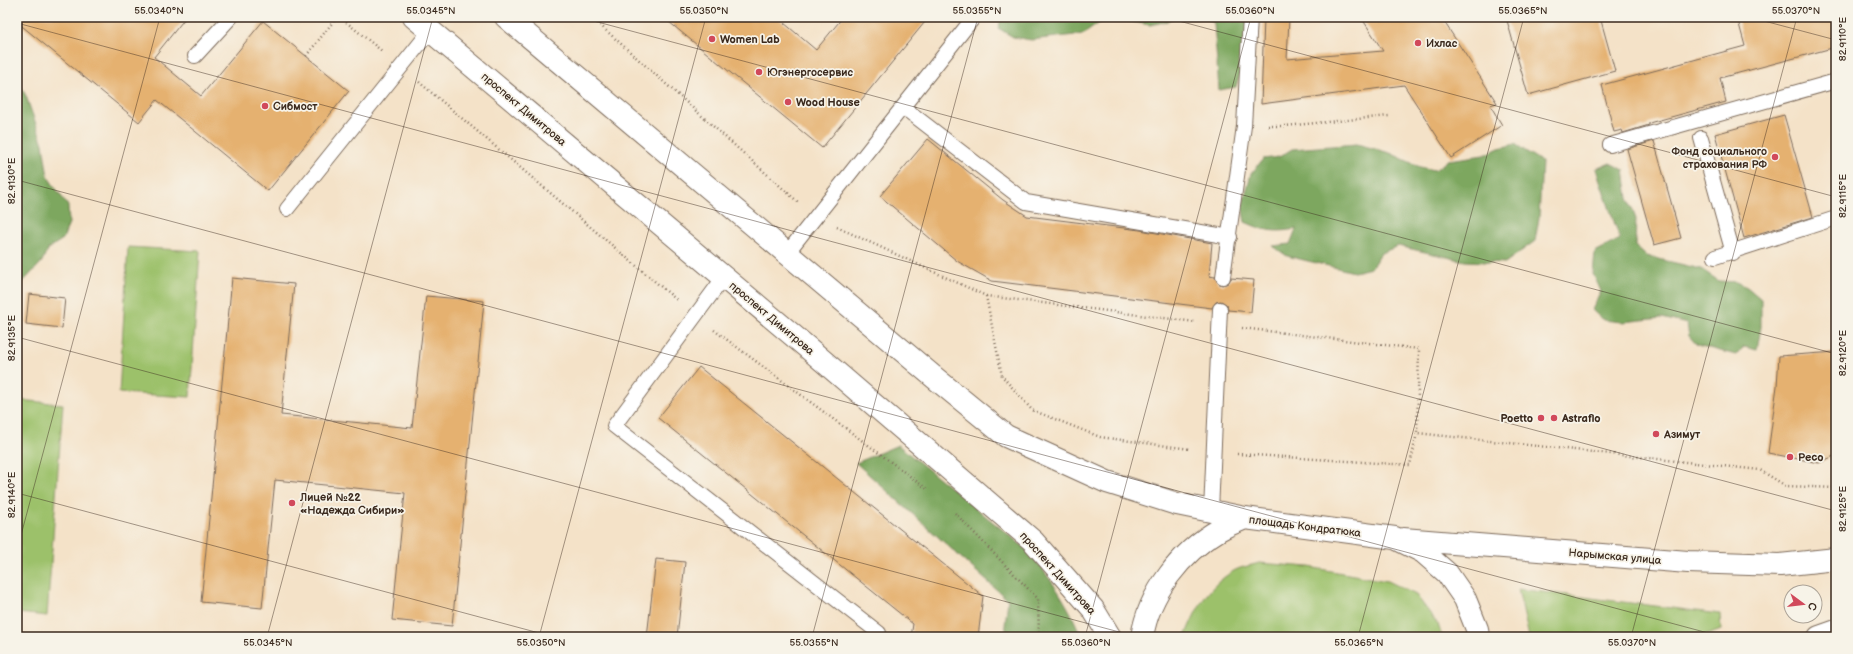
<svg xmlns="http://www.w3.org/2000/svg" width="1853" height="654" font-family="'Balsamiq Sans',sans-serif">
  <style>
    .green { fill: #9cc16b; stroke: #6c7644 }
    .forest { fill: #7da75f; stroke: #5c683e }
    .building { fill: #e5b170 }
    .lines { fill: none; stroke-linecap: round; stroke-linejoin: round }
    .lane-casing { stroke: #7c6a5a; stroke-width: 16 }
    .primary-casing { stroke: #7c6a5a; stroke-width: 24 }
    .path { stroke: #7c6a5a; stroke-width: 2.5; stroke-dasharray: 1 3; stroke-linecap: butt }
    .lane { stroke: #fff; stroke-width: 14 }
    .primary { stroke: #fff; stroke-width: 22 }
    .ticks { fill: none; stroke: #3b2a1e; stroke-width: 1; stroke-opacity: 0.45 }
    .poi-dot { fill: #d1495b; stroke: #f7f3e8; stroke-width: 1.5 }
    .labels { text-anchor: middle; stroke-width: 3.5; stroke-linejoin: round; paint-order: stroke }
    .poi-label { font-size: 11px; font-weight: bold; fill: #3b2a1e; stroke: #f7f3e8; text-anchor: start }
    .street-label { font-size: 11px; fill: #3b2a1e; stroke: #f7f3e8 }
    .neatline { fill: none; stroke: #3b2a1e; stroke-width: 1.5 }
    .ticks-label { font-size: 10px; text-anchor: middle; fill: #3b2a1e }
  </style>
  <rect width="100%" height="100%" fill="#f7f3e8"/>
  <filter id="ink" filterUnits="userSpaceOnUse"><feTurbulence type="fractalNoise" baseFrequency=".025" numOctaves="2"/><feDisplacementMap in="SourceGraphic" scale="8" xChannelSelector="R" yChannelSelector="G"/><feConvolveMatrix kernelMatrix="1 2 1 2 8 2 1 2 1" color-interpolation-filters="sRGB"/></filter>
  <filter id="wash" filterUnits="userSpaceOnUse"><feTurbulence type="fractalNoise" baseFrequency=".012" numOctaves="4" result="noise"/><feDisplacementMap in="SourceGraphic" scale="16" xChannelSelector="R" yChannelSelector="G"/><feGaussianBlur stdDeviation="0.9" result="paint"/><feColorMatrix in="noise" values="0 0 0 0 0 0 0 0 0 0 0 0 0 0 0 0 0 1.4 0 .05"/><feComposite in="paint" operator="in"/></filter>
  <g filter="url(#wash)">
    <rect width="100%" height="100%" fill="#f4e2c8"/>
    <!-- green -->
    <path class="green" d="M128,247L200,251L190,397L119,393Z
      M17,400L63,404L47,616L17,613Z
      M1259,563L1309,567L1387,581L1416,595L1438,624L1442,637H1185C1195,611 1207,587 1232,572C1239,567 1250,566 1259,563Z
      M1518,589L1720,614L1721,630L1702,637H1529Z"/>
    <!-- forest -->
    <path class="forest" d="M1002,17H1174L1167,21L1150,25L1115,18L1099,23L1084,34L1031,40L1013,37L998,28Z
      M1206,17H1256L1254,26L1240,55L1241,72L1236,87L1219,90L1214,23Z
      M17,79L26,96L43,144L48,177L68,206L69,223L63,239L49,248L41,263L17,288Z
      M1357,144L1390,153L1420,167L1435,170L1448,160L1484,155L1499,148L1515,144L1542,162L1539,218L1535,241L1505,263L1465,261L1398,246L1381,253L1371,268L1354,272L1287,256L1273,246L1290,244L1296,229C1274,233 1265,231 1245,222L1242,206L1251,174L1263,159L1279,157L1292,149Z
      M1610,163L1624,170L1628,198L1636,219L1635,246L1646,256L1701,269L1719,281L1737,282L1747,287L1761,299V327L1757,350L1744,347L1736,355L1697,345L1689,336L1687,324L1662,318L1622,322L1603,320L1592,310L1601,291L1593,274L1595,252L1620,239L1596,169Z
      M898,445L1025,548C1048,574 1070,605 1081,637H1008L1005,625L1008,600L856,463Z"/>
    <g id="blocks">
      <!-- building -->
      <path class="building" d="M17,17H186L154,57L201,96L263,21L349,91L268,191L157,100L139,122L17,22Z
        M663,17H777L816,50L843,17H929L822,148Z
        M1361,17H1441L1497,103L1490,105L1502,125L1451,158L1404,85L1261,104L1264,18L1289,19L1287,59L1383,51Z
        M1506,17H1600L1615,71L1528,95Z
        M1737,17H1836V47L1720,78L1726,102L1649,123V125L1623,133L1622,130L1614,132L1602,85L1745,46Z
        M1784,115L1813,217L1744,238L1715,134Z
        M928,139L1003,200L1027,216L1140,230L1212,243L1209,276L1215,277L1218,283L1222,285L1229,282L1231,278L1254,280L1251,312L1228,310L1227,305L1221,301L1216,302L1212,308L992,281L957,261L880,196Z
        M1654,141L1681,238L1654,245L1627,149Z
        M232,278L294,284L281,415L412,428L426,296L484,301L452,626L392,620L405,493L275,480L262,608L201,602Z
        M29,294L65,298L62,328L26,324Z
        M1836,352V455L1819,463L1768,453L1777,386L1779,356Z
        M699,367L983,596L978,637H911L913,624L658,418Z
        M656,559L685,562L677,637H647Z"/>
    </g>
  </g>
  <g filter="url(#ink)">
    <use href="#blocks" fill-opacity="0" stroke="#7c6a5a" stroke-width="1"/>
    <g class="lines">
      <!-- lane casing -->
      <g class="lane-casing">
        <path id="lane" d="M195,56L231,17
          M903,107L1026,202L1230,237
          M1701,138L1733,253
          M1610,145L1836,81
          M287,209L430,31
          M787,253L974,17
          M1715,257L1836,218
          M724,277L614,426L879,633V637
          M1223,277L1244,126L1250,17
          M1211,511L1220,309"/>
      </g>
      <!-- primary casing -->
      <g class="primary-casing">
        <path id="primary" d="M414,17L808,348L1033,541L1093,609L1110,637
          M506,17L935,378L1006,436L1107,482L1177,504L1245,518L1395,538L1423,552L1447,573L1465,599L1477,629L1478,637
          M1403,539L1688,562L1780,565L1836,559
          M1142,637C1149,593 1181,552 1219,530C1227,525 1236,522 1245,518
          M1819,637L1836,631"/>
      </g>
      <!-- path -->
      <path class="path" d="M340,17L383,52
        M591,17L798,202
        M306,56L337,17
        M419,82L678,301
        M1268,126H1285L1389,116
        M837,227L986,296L1196,322
        M986,296L1002,376L1032,410L1100,437L1190,449
        M1835,323L1836,327
        M1242,328L1419,349L1417,433L1760,470L1786,486L1836,488
        M714,330L927,489
        M1237,454L1410,465L1417,433
        M955,513L1038,599L1039,637"/>
      <!-- lane -->
      <use href="#lane" class="lane"/>
      <!-- primary -->
      <use href="#primary" class="primary"/>
    </g>
  </g>
  <!-- ticks -->
  <path class="ticks" d="M579,17L1836,354M1164,17L1836,197M1749,17L1836,40M17,23L1836,511M17,180L1723,637M17,337L1138,637M17,493L554,637M17,550L160,17M267,637L433,17M539,637L706,17M812,637L978,17M1085,637L1251,17M1358,637L1524,17M1631,637L1797,17"/>
  <!-- markers -->
  <g class="poi-dot">
    <circle cx="712" cy="39" r="4"/>
    <circle cx="1418" cy="43" r="4"/>
    <circle cx="759" cy="72" r="4"/>
    <circle cx="788" cy="102" r="4"/>
    <circle cx="265" cy="106" r="4"/>
    <circle cx="1775" cy="157" r="4"/>
    <circle cx="1541" cy="418" r="4"/>
    <circle cx="1554" cy="418" r="4"/>
    <circle cx="1656" cy="434" r="4"/>
    <circle cx="1790" cy="457" r="4"/>
    <circle cx="292" cy="503" r="4"/>
  </g>
  <g class="labels">
    <!-- poi labels -->
    <g class="poi-label">
      <text x="720" y="43">Women Lab</text>
      <text x="1426" y="47">Ихлас</text>
      <text x="767" y="76">Югэнергосервис</text>
      <text x="796" y="106">Wood House</text>
      <text x="273" y="110">Сибмост</text>
      <text x="1767" y="155" text-anchor="end">Фонд социального<tspan x="1767" dy="13">страхования РФ</tspan></text>
      <text x="1533" y="422" text-anchor="end">Poetto</text>
      <text x="1562" y="422">Astraflo</text>
      <text x="1664" y="438">Азимут</text>
      <text x="1798" y="461">Рeco</text>
      <text x="300" y="501">Лицей №22<tspan x="300" dy="13">«Надежда Сибири»</tspan></text>
    </g>
    <!-- street labels -->
    <g class="street-label">
      <text transform="translate(524 109) rotate(40)" y="4">проспект Димитрова</text>
      <text transform="translate(772 318) rotate(40)" y="4">проспект Димитрова</text>
      <text transform="translate(1305 526) rotate(7)" y="4">площадь Кондратюка</text>
      <text transform="translate(1615 556) rotate(5)" y="4">Нарымская улица</text>
      <text transform="translate(1058 573) rotate(48)" y="4">проспект Димитрова</text>
    </g>
  </g>
  <!-- margin -->
  <rect width="1853" height="654" fill="none" stroke="#f7f3e8" stroke-width="44"/>
  <!-- north arrow -->
  <g transform="translate(1803 604) rotate(105)"><circle r="19" fill="#f7f3e8" stroke="#aca397"/>
  <path d="M0-3L7 15L0 10L-7 15Z" fill="#d1495b"/>
  <text y="-6" font-size="11" font-weight="bold" text-anchor="middle" fill="#3b2a1e">С</text>
  </g>
  <rect x="22" y="22" width="1809" height="610" class="neatline"/>
  <g class="ticks-label">
    <text x="159" y="14">55.0340°N</text>
    <text x="431" y="14">55.0345°N</text>
    <text x="704" y="14">55.0350°N</text>
    <text x="977" y="14">55.0355°N</text>
    <text x="1250" y="14">55.0360°N</text>
    <text x="1523" y="14">55.0365°N</text>
    <text x="1796" y="14">55.0370°N</text>
    <text transform="translate(1842 39) rotate(-90)" y="4">82.9110°E</text>
    <text transform="translate(11 181) rotate(-90)" y="4">82.9130°E</text>
    <text transform="translate(1842 196) rotate(-90)" y="4">82.9115°E</text>
    <text transform="translate(11 338) rotate(-90)" y="4">82.9135°E</text>
    <text transform="translate(1842 353) rotate(-90)" y="4">82.9120°E</text>
    <text transform="translate(11 495) rotate(-90)" y="4">82.9140°E</text>
    <text transform="translate(1842 509) rotate(-90)" y="4">82.9125°E</text>
    <text x="268" y="646">55.0345°N</text>
    <text x="541" y="646">55.0350°N</text>
    <text x="814" y="646">55.0355°N</text>
    <text x="1086" y="646">55.0360°N</text>
    <text x="1359" y="646">55.0365°N</text>
    <text x="1632" y="646">55.0370°N</text>
  </g>
</svg>
